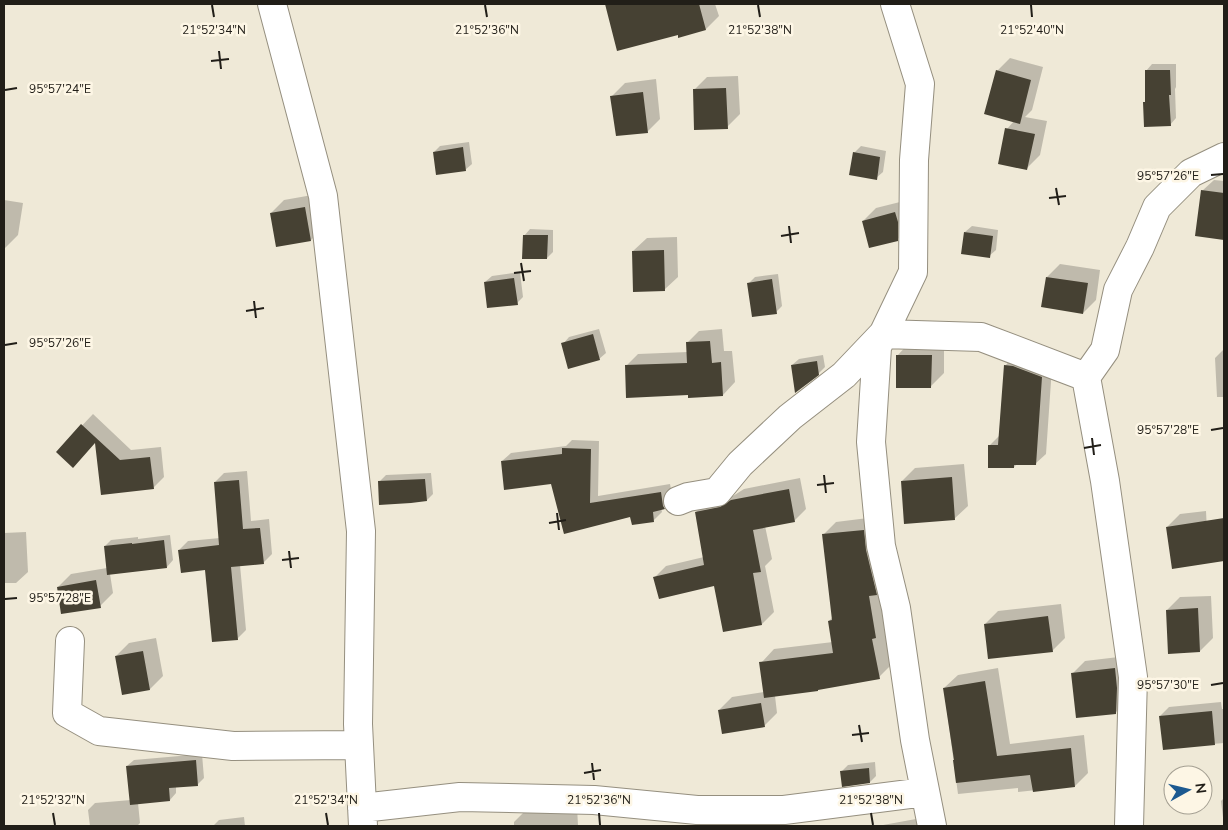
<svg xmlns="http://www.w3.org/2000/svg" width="1228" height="830" font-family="'Nunito Sans',sans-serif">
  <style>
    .shadow { fill: #0003 }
    .building { fill: #464133 }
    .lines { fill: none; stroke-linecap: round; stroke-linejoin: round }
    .minor-casing { stroke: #958f7f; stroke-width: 30 }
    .minor { stroke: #fff; stroke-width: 28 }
    .ticks { fill: none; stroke: #211e18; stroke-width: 2 }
    .ticks-label { font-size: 12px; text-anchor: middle; fill: #211e18; stroke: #fdf6e5; stroke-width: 5; stroke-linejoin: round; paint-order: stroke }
  </style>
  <rect width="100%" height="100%" fill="#efe9d7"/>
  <!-- shadow -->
  <path class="shadow" d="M606,4H715L719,16L706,29L679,34L618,49Z
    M1010,58L1043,67L1032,110L1025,117L1047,121L1040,155L1027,168L1007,129L1014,121L997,71Z
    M1152,64H1176V87L1175,89L1176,118L1170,125L1146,101V71Z
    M738,76L740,114L727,127L694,90L707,77Z
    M656,79L660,119L647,132L612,96L625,83Z
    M469,142L472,164L465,170L434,152L440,146Z
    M861,146L886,151L883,172L876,178L854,153Z
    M1214,180L1224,181V239L1197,235L1202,191Z
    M318,194L324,227L311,240L271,213L284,200Z
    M4,200L23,203L18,235L5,248H4Z
    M908,200L910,226L897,240L863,221L876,208Z
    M972,226L998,230L996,250L989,256L965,232Z
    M530,229L553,230V252L547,258L524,236Z
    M677,237L678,277L664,290L633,251L647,238Z
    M1060,264L1100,270L1096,300L1083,313L1047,277Z
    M520,272L523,297L517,303L485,282L492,276Z
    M778,274L782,306L776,312L749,283L755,277Z
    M599,329L606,353L599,359L563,344L569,337Z
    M722,329L724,351H732L735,382L723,395L689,394L626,366L638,354L688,352L687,343L699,331Z
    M910,342H944V373L931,386L897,356Z
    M1224,349V397H1217L1215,358Z
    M823,355L825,367L818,374L792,365L799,359Z
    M1015,355L1052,367L1046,454L1035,464H1017L1014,467L989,446L999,436L1005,366Z
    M93,414L131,450L161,447L164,477L153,488L96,441L57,452Z
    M572,440L599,441L598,496L670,484L673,499L664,508H661L662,512L654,520L632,516L564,533L552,483L502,461L511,453L566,446Z
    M964,464L968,506L954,519L902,481L915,468Z
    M247,471L251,521L269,519L272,554L263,563L240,565L246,630L237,639L206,569L179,550L188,541L220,538L215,482L224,473Z
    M431,473L433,494L427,500L380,481L386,475Z
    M800,478L806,509L794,521L765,526L772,559L765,566L774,612L762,624L724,631L715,584L654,578L666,566L704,557L696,512L708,500L733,496L744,489Z
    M1206,511L1208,551L1167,527L1180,514Z
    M876,517L892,664L879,677L775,696L777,713L764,726L719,710L732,697L764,692L761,663L774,649L833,642L829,621L833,617L823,535L836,522Z
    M26,532L28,572L16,583H4V533Z
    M170,535L173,560L167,567L110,574L113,593L100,606L58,587L71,574L107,568L105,546L111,540L138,537V539Z
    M1211,596L1213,638L1200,651L1167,610L1180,597Z
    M1061,604L1065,638L1052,651L985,624L998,611Z
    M156,638L163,676L150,689L123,694L116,656L129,643Z
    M1127,656L1129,699L1116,712L1072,674L1085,661Z
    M998,668L1010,744L1084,735L1088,773L1075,786L1018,792V788L958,794L944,688L958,675Z
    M1221,702L1222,709H1224V743L1165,748L1160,716L1169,707Z
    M202,754L204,778L197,785L176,787V793L170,800L138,803L140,823L137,826H90L88,810L95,803L131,800L127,766L134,760Z
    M875,762L876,776L870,782L841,772L848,765Z
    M1224,798V826L1221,801Z
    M577,806L578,826H514V822L524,812Z
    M244,817L245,826H213L219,820Z
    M916,819V821L927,819L930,826H882L883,825Z"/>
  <!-- building -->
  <path class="building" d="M605,4H699L706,30L678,38V35L617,51Z
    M996,70L1031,80L1020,124L984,114Z
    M1145,70H1170L1171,95H1169L1171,126L1144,127L1143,102H1145Z
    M726,88L728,129L694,130L693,89Z
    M643,92L648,133L616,136L610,96Z
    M1005,128L1035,134L1027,170L998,164Z
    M463,147L466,171L436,175L433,152Z
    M853,152L880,157L877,180L849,175Z
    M1201,190L1224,193V240L1195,236Z
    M305,207L311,241L276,247L270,213Z
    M895,212L898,222V241L869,248L862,221Z
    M964,232L993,236L990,258L961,254Z
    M523,235H548L547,259H522Z
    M664,250L665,291L633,292L632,251Z
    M1046,277L1088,283L1083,314L1041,307Z
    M514,278L518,305L487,308L484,282Z
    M772,279L777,314L752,317L747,283Z
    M593,334L600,360L568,369L561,343Z
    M710,341L712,363L721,362L723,396L688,398V395L626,398L625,365L687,363L686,342Z
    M896,355H932L931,388H896Z
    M817,361L819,375L795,393L791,365Z
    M1004,365L1013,366L1042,377L1036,465H1014V468H988V445H998Z
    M81,424L120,460L150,457L154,489L101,495L95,443L73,468L56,452Z
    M562,448L591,449L590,503L661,492L663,506L665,509L653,512L654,522L632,525L630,517L564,534L551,484L504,490L501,461L562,454Z
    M952,477L955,520L904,524L901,481Z
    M425,479L427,501L411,503L379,505L378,481Z
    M239,480L243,529L260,528L264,564L231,567L238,640L212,642L205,570L181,573L178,550L219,545L214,482Z
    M789,489L795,522L753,530L761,572L753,573L762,625L723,632L714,586L659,599L653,577L704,565L695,512L720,507L731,500Z
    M1224,518V561L1172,569L1166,527Z
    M864,530L866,550L877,595L869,596L876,638L872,639L880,679L818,690V691L764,698L759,662L833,653L828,621L832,620L822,534Z
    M164,540L167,568L107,575L104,546L132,543V544Z
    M96,580L101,608L61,614L57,587Z
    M1198,608L1200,652L1168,654L1166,610Z
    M1048,616L1053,652L988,659L984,624Z
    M143,651L150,690L122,695L115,656Z
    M1115,668L1117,688L1116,714L1076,718L1071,673Z
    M985,681L997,756L1071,748L1075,787L1033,792L1030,775L956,783L953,760H954L943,688Z
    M761,703L765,727L722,734L718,710Z
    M1212,711L1215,745L1163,750L1159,716Z
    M196,760L198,786L169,788L170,801L130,805L126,766Z
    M869,768L870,783L842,787L840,771Z"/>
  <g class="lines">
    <!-- minor casing -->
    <g class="minor-casing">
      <path id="minor" d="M272,4L323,196L361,531L358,724L363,826
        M895,4L920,84L914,160L913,272L877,347L871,442L881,546L896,608L915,740L932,826
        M1086,377L1105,481L1133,677L1129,826
        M678,501L688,497L717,492L740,464L790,417L844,375L883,334L981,337L1086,377L1105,350L1118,290L1140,247L1157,207L1191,173L1224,157
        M70,641L67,713L99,731L233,746L359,745
        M362,808L460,797L594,800L697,810H784L925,792"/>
    </g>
    <!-- minor -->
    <use href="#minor" class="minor"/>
  </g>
  <!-- ticks -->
  <path class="ticks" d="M212,5L214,17M485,5L487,17M758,5L760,17M1031,5L1032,17M219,51L221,69M211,61L229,59M5,90L17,88M1211,175L1223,174M1056,188L1059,205M1049,198L1066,196M789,226L791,243M781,236L799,233M521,263L524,281M514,273L531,271M254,301L256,318M246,311L264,308M5,345L17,343M1211,430L1223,428M1092,438L1094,455M1084,448L1101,445M824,475L826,493M817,485L834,483M557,513L559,530M549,523L566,520M289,551L291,568M282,560L299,558M5,599L17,598M1211,685L1223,683M859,725L862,742M852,735L869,733M592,763L594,780M584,773L601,770M53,813L55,825M326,813L328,825M599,813L600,825M871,813L873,825"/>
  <g class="ticks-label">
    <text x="214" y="34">21°52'34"N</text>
    <text x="487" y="34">21°52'36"N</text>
    <text x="760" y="34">21°52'38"N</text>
    <text x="1032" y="34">21°52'40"N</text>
    <text x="60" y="93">95°57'24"E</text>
    <text x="1168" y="180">95°57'26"E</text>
    <text x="60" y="347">95°57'26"E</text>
    <text x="1168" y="434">95°57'28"E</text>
    <text x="60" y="602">95°57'28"E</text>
    <text x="1168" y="689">95°57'30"E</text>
    <text x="53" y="804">21°52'32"N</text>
    <text x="326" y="804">21°52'34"N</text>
    <text x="599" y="804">21°52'36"N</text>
    <text x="871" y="804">21°52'38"N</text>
  </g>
  <!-- border -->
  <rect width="1228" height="830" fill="none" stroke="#211e18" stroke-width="10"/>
  <!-- north arrow -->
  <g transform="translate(1188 790) rotate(82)"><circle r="24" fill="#fdf6e5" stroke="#a5a093"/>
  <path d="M0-4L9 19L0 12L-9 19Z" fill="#1c5990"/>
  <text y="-8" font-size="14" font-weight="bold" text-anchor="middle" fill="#211e18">N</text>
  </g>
</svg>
